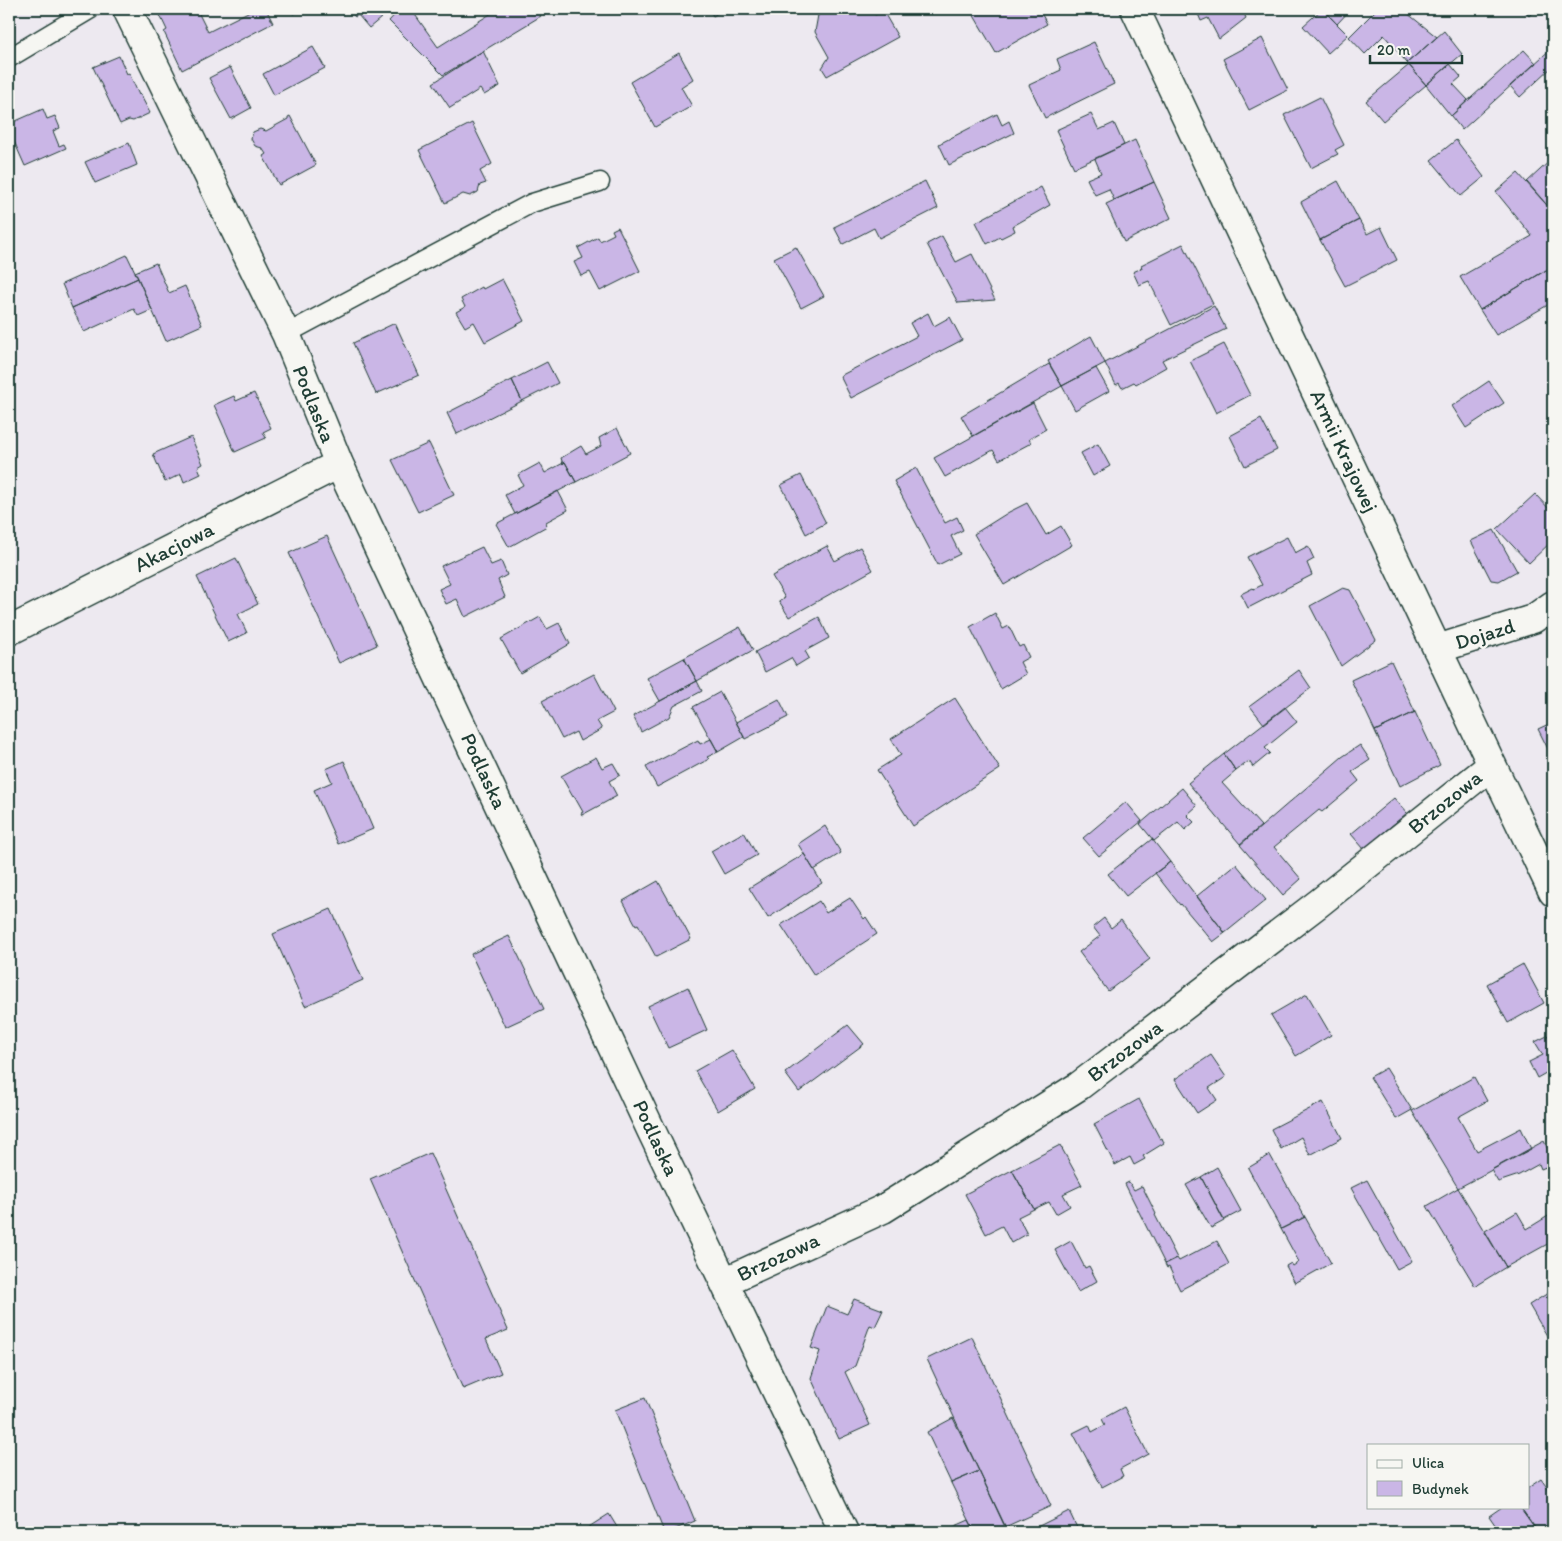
<svg xmlns="http://www.w3.org/2000/svg" width="1562" height="1541" font-family="Itim,sans-serif">
  <style>
    .building { fill: #cab6e6; stroke: #1f3d34 }
    .lines { fill: none; stroke-linecap: round; stroke-linejoin: round }
    .service-casing { stroke: #1f3d34; stroke-width: 21 }
    .minor-casing { stroke: #1f3d34; stroke-width: 31 }
    .service { stroke: #f6f6f2; stroke-width: 18 }
    .minor { stroke: #f6f6f2; stroke-width: 28 }
    .labels { text-anchor: middle; stroke-width: 5; stroke-linejoin: round; paint-order: stroke }
    .street-label { font-size: 21px; fill: #1f3d34; stroke: #f6f6f2 }
  </style>
  <rect width="100%" height="100%" fill="#ede9f0"/>
  <filter id="ink" filterUnits="userSpaceOnUse"><feTurbulence type="fractalNoise" baseFrequency=".02" numOctaves="2"/><feDisplacementMap in="SourceGraphic" scale="10" xChannelSelector="R" yChannelSelector="G"/><feConvolveMatrix kernelMatrix="1 2 1 2 8 2 1 2 1" color-interpolation-filters="sRGB"/></filter>
  <g filter="url(#ink)">
    <!-- building -->
    <path class="building" d="M163,9H204L205,11L199,14L208,32L254,9H266L273,23L182,70L164,32L167,30L158,11Z
      M291,9H302L293,14Z
      M348,9H386L379,15L381,18L369,28L358,15L355,17Z
      M400,9H411L438,47L495,11L494,9H536L541,16L443,75L389,21Z
      M709,9H725L713,16Z
      M830,9H871L875,15L883,11L898,37L827,76L822,68L829,57L815,32L818,15Z
      M982,9H1039L1047,24L996,53L973,14Z
      M1196,9H1242L1246,18L1219,39L1208,18L1201,21Z
      M1322,9L1348,35L1328,53L1303,26Z
      M1323,9H1351L1337,24Z
      M1377,9H1402L1437,37L1407,63L1384,35L1365,54L1349,37Z
      M1522,9H1536L1529,16Z
      M1444,31L1462,54L1426,85L1407,63Z
      M1262,38L1288,90L1249,110L1223,59Z
      M1094,42L1114,84L1045,118L1029,85L1061,70L1057,59Z
      M313,47L325,68L274,95L263,74Z
      M1553,47V66L1520,97L1510,86Z
      M1524,50L1536,63L1462,130L1451,116Z
      M483,51L500,86L484,95L480,89L450,108L433,83Z
      M679,53L693,79L681,87L692,106L655,127L630,82Z
      M119,56L127,74L129,73L139,95L140,94L150,113L133,121L129,120L120,124L93,67Z
      M1450,64L1461,77L1453,84L1468,100L1451,116L1426,85Z
      M1409,65L1426,85L1383,121L1366,101Z
      M230,67L251,108L231,119L209,78Z
      M1320,97L1344,145L1335,150L1338,154L1311,168L1284,115Z
      M43,109L47,119L55,116L60,128L53,131L59,146L64,144L66,148L25,166L9,130V124Z
      M997,114L1002,125L1009,121L1014,133L949,165L939,144Z
      M1091,114L1099,130L1114,123L1124,145L1074,168L1056,130Z
      M290,116L316,165L279,185L263,156L266,154L262,148L255,146L251,139L253,132L260,129L266,131L288,119V117Z
      M472,123L492,164L480,171L486,183L480,185L478,192L470,196L463,194L445,203L419,150Z
      M1135,140L1154,182L1114,200L1109,189L1095,195L1087,179L1101,173L1095,159Z
      M1456,140L1484,177L1461,196L1431,160Z
      M129,143L137,165L95,183L85,162Z
      M1553,158V212L1527,182Z
      M1518,173L1553,212V266L1480,310L1460,277L1532,236L1496,192Z
      M925,181L938,208L879,238L874,228L843,244L834,227Z
      M1338,181L1359,220L1320,240L1301,202Z
      M1154,182L1171,218L1124,242L1106,204Z
      M1041,187L1050,205L1013,226L1015,231L1001,238L1000,237L987,244L976,222Z
      M1359,220L1367,234L1381,227L1397,260L1345,286L1320,240Z
      M618,227L640,271L600,291L590,272L581,276L574,262L583,258L578,248L598,237L600,241L614,234L612,230Z
      M942,236L956,262L972,254L995,300L958,303L927,244Z
      M1183,244L1213,304L1171,325L1149,281L1139,285L1133,272L1142,268L1141,265Z
      M796,247L824,296L801,308L774,258Z
      M127,255L138,278L72,308L62,284Z
      M156,263L169,293L185,286L202,325L166,341L135,272Z
      M1546,270L1553,281V302L1496,335L1480,310Z
      M138,278L152,310L138,316L134,309L84,332L72,308Z
      M502,279L524,321L485,342L474,322L465,327L456,312L465,307L461,299L482,287L483,289Z
      M1214,306L1226,329L1162,360L1166,367L1136,384L1134,382L1122,388L1119,383L1116,385L1105,363Z
      M928,313L934,326L950,317L962,340L851,398L840,376L917,336L910,323Z
      M395,323L419,375L376,394L353,343Z
      M1091,336L1105,363L1062,386L1048,361Z
      M1224,344L1250,395L1216,413L1190,361Z
      M547,362L558,383L522,401L512,380Z
      M1049,364L1062,386L973,436L961,416Z
      M1096,368L1109,391L1075,410L1062,386Z
      M512,380L522,401L457,434L447,413Z
      M1489,381L1504,403L1466,428L1452,406Z
      M254,393L271,428L263,432L266,438L235,452L214,405L234,396L236,401Z
      M1033,403L1046,429L1029,439L1031,443L999,460L993,450L945,477L934,458Z
      M1261,419L1277,450L1245,466L1230,436Z
      M617,428L630,453L576,482L565,462L563,464L561,458L581,446L586,454L601,446L599,438Z
      M191,437L203,464L198,467L201,474L184,482L181,474L165,482L153,454Z
      M429,443L454,495L418,512L392,460Z
      M1098,444L1110,466L1093,476L1081,453Z
      M565,462L576,482L515,514L505,495L523,485L518,475L540,463L545,473Z
      M916,468L945,523L957,517L963,530L951,536L960,554L938,565L894,481Z
      M801,475L826,523L806,534L781,485Z
      M558,491L568,510L546,522L547,526L509,547L496,524Z
      M1535,494L1553,513V540L1529,563L1497,529Z
      M1027,503L1046,535L1061,526L1072,545L1004,585L974,534L1009,512Z
      M1494,530L1517,571L1499,581L1491,580L1471,541Z
      M327,536L377,645L339,663L289,553Z
      M1287,537L1295,553L1308,546L1314,559L1307,563L1312,575L1248,608L1241,594L1253,588L1254,589L1262,585L1247,557Z
      M827,546L835,561L860,547L873,570L789,617L779,601L785,598L772,576Z
      M482,547L491,565L501,561L507,575L498,580L505,597L465,617L457,599L446,604L439,589L450,584L441,566Z
      M236,558L258,604L238,614L247,633L228,642L197,577Z
      M1343,588L1350,590L1376,640L1341,666L1310,606Z
      M995,613L1003,629L1009,626L1019,647L1023,645L1029,657L1020,662L1026,674L1001,689L970,627Z
      M540,617L547,629L559,623L570,644L520,673L501,639Z
      M819,617L829,638L805,651L809,658L796,666L791,658L765,672L755,652Z
      M740,627L753,650L697,681L684,658Z
      M684,658L697,681L660,701L647,678Z
      M1391,661L1415,712L1375,731L1351,680Z
      M1299,670L1311,688L1264,724L1250,706Z
      M594,674L614,712L597,721L602,729L580,741L576,732L562,739L542,701Z
      M697,681L702,691L674,706L669,717L641,732L633,716Z
      M720,692L744,737L718,752L693,707Z
      M955,698L1000,769L913,826L877,770L901,755L891,739Z
      M779,699L788,717L745,739L736,722Z
      M1285,707L1297,722L1265,748L1270,753L1253,767L1249,761L1236,771L1224,754Z
      M1415,712L1440,765L1400,786L1375,731Z
      M1553,722V749L1549,751L1538,729Z
      M711,739L718,752L707,757L709,759L657,787L646,767L698,740L700,744Z
      M1360,745L1370,760L1352,772L1359,781L1322,812L1319,810L1274,847L1301,879L1283,895L1240,845L1342,757Z
      M1553,749V760L1549,751Z
      M1224,754L1236,771L1222,783L1261,826L1240,844L1188,783Z
      M596,757L602,768L613,763L620,775L609,781L617,796L582,815L581,813L583,812L574,796L573,797L561,776Z
      M344,761L373,829L338,844L314,790L332,782L326,769Z
      M1182,788L1197,806L1187,815L1194,822L1185,830L1178,822L1154,841L1140,824Z
      M1394,798L1407,813L1364,849L1351,834Z
      M1126,802L1142,821L1099,856L1083,838Z
      M825,826L841,853L814,870L798,844Z
      M744,832L757,855L724,874L711,851Z
      M1152,839L1170,862L1126,896L1108,874Z
      M804,854L822,883L768,918L749,888Z
      M1170,862L1225,933L1213,942L1181,904L1180,905L1155,873Z
      M1236,864L1266,900L1225,933L1197,896Z
      M658,881L671,904L672,903L691,939L656,957L638,924L636,925L623,901Z
      M850,898L864,919L866,917L877,934L814,975L781,925L819,901L826,913Z
      M331,909L363,980L305,1006L273,934Z
      M1104,918L1111,928L1121,920L1150,959L1108,991L1079,952L1100,936L1093,927Z
      M509,936L544,1009L505,1027L471,954Z
      M1523,964L1544,1003L1508,1023L1487,984Z
      M688,987L707,1030L668,1048L648,1006Z
      M1307,994L1331,1035L1296,1056L1271,1015Z
      M848,1025L864,1044L799,1092L785,1073Z
      M1553,1033V1074L1551,1070L1537,1078L1529,1062L1543,1055L1535,1042Z
      M732,1050L755,1089L718,1111L695,1071Z
      M1211,1055L1226,1077L1209,1088L1217,1100L1197,1113L1175,1079Z
      M1386,1068L1412,1110L1396,1119L1370,1077Z
      M1474,1077L1487,1101L1458,1117L1477,1151L1521,1128L1531,1149L1458,1188L1412,1111Z
      M1139,1099L1160,1139L1162,1138L1164,1143L1143,1156L1145,1159L1134,1165L1130,1157L1115,1165L1094,1124Z
      M1323,1102L1342,1138L1310,1155L1301,1137L1281,1149L1271,1129Z
      M1544,1141L1553,1161V1164L1541,1169L1539,1164L1519,1175L1498,1182L1491,1170Z
      M1060,1145L1082,1185L1063,1194L1070,1206L1056,1214L1049,1202L1034,1209L1012,1170Z
      M430,1153L508,1330L486,1339L501,1373L463,1389L370,1179Z
      M1270,1155L1305,1217L1281,1229L1248,1168Z
      M1217,1167L1241,1211L1224,1220L1201,1177Z
      M1012,1170L1034,1209L1018,1217L1027,1234L1011,1243L1002,1226L986,1234L965,1194Z
      M1201,1177L1224,1221L1211,1228L1186,1185Z
      M1367,1180L1412,1261L1397,1269L1351,1188Z
      M1129,1182L1134,1190L1142,1186L1156,1214L1155,1215L1177,1258L1165,1264L1125,1184Z
      M1458,1188L1506,1267L1475,1286L1427,1206Z
      M1517,1212L1527,1229L1553,1213V1241L1506,1267L1485,1231Z
      M1305,1217L1331,1263L1295,1283L1286,1266L1291,1263L1293,1266L1299,1262L1281,1229Z
      M1071,1241L1085,1268L1089,1266L1097,1281L1078,1292L1055,1250Z
      M1217,1241L1229,1264L1180,1290L1169,1267L1167,1268L1165,1264L1177,1258L1179,1261Z
      M1553,1290V1346L1529,1305Z
      M854,1299L883,1310L875,1327L870,1325L855,1366L845,1372L870,1425L839,1439L811,1378L820,1351L811,1348L827,1306L847,1314Z
      M972,1337L1051,1506L1005,1527L927,1359Z
      M645,1398L695,1521L668,1532H664L615,1410Z
      M1124,1407L1148,1454L1120,1469L1123,1476L1102,1487L1073,1433L1089,1425L1092,1432L1105,1425L1102,1419Z
      M953,1418L979,1471L951,1483L927,1432Z
      M979,1471L1008,1532H975L951,1483Z
      M1541,1479L1553,1496V1532H1538L1520,1507H1528V1488Z
      M1502,1507H1520L1538,1532H1500L1489,1516Z
      M1069,1511L1079,1532H1027Z
      M609,1514L620,1532H581Z
      M969,1520L975,1532H942Z
      M877,1525L881,1532H862Z"/>
    <g class="lines">
      <!-- service casing -->
      <g class="service-casing">
        <path id="service" d="M9,58L91,9
          M286,334L532,203L600,182"/>
      </g>
      <!-- minor casing -->
      <g class="minor-casing">
        <path id="minor" d="M127,9L286,334L339,464L652,1132L844,1532
          M1135,9L1492,765L1553,892
          M9,631L339,464
          M1437,649L1533,619L1553,605
          M724,1282L883,1209L1079,1086L1319,903L1492,765"/>
      </g>
      <!-- service -->
      <use href="#service" class="service"/>
      <!-- minor -->
      <use href="#minor" class="minor"/>
    </g>
  </g>
  <g class="labels">
    <!-- street labels -->
    <g class="street-label">
      <text transform="translate(314 404) rotate(68)" y="7">Podlaska</text>
      <text transform="translate(1344 451) rotate(65)" y="7">Armii Krajowej</text>
      <text transform="translate(174 547) rotate(-27)" y="7">Akacjowa</text>
      <text transform="translate(1485 634) rotate(-17)" y="7">Dojazd</text>
      <text transform="translate(484 771) rotate(65)" y="7">Podlaska</text>
      <text transform="translate(1445 802) rotate(-39)" y="7">Brzozowa</text>
      <text transform="translate(1125 1051) rotate(-37)" y="7">Brzozowa</text>
      <text transform="translate(656 1138) rotate(65)" y="7">Podlaska</text>
      <text transform="translate(778 1257) rotate(-25)" y="7">Brzozowa</text>
    </g>
  </g>
  <!-- margin -->
  <rect width="1562" height="1541" fill="none" stroke="#f6f6f2" stroke-width="30"/>
  <rect x="15" y="15" width="1532" height="1511" fill="none" stroke="#1f3d34" stroke-width="2" filter="url(#ink)"/>
  <!-- legend -->
  <rect x="1367" y="1444" width="162" height="65" fill="#f6f6f2" stroke="#a0aca6"/>
  <rect x="1377" y="1460" width="25" height="8" fill="#f6f6f2" stroke="#a0aca6"/>
  <text x="1412" y="1468" font-size="15" fill="#1f3d34">Ulica</text>
  <rect x="1377" y="1481" width="25" height="15" fill="#cab6e6" stroke="#a0aca6"/>
  <text x="1412" y="1494" font-size="15" fill="#1f3d34">Budynek</text>
  <!-- scale -->
  <path d="M1370 55v8h92v-8" fill="none" stroke="#1f3d34" stroke-width="2.5"/>
  <text x="1377" y="55" font-size="15" fill="#1f3d34" stroke="#f6f6f2" stroke-width="4" paint-order="stroke">20 m</text>
</svg>
